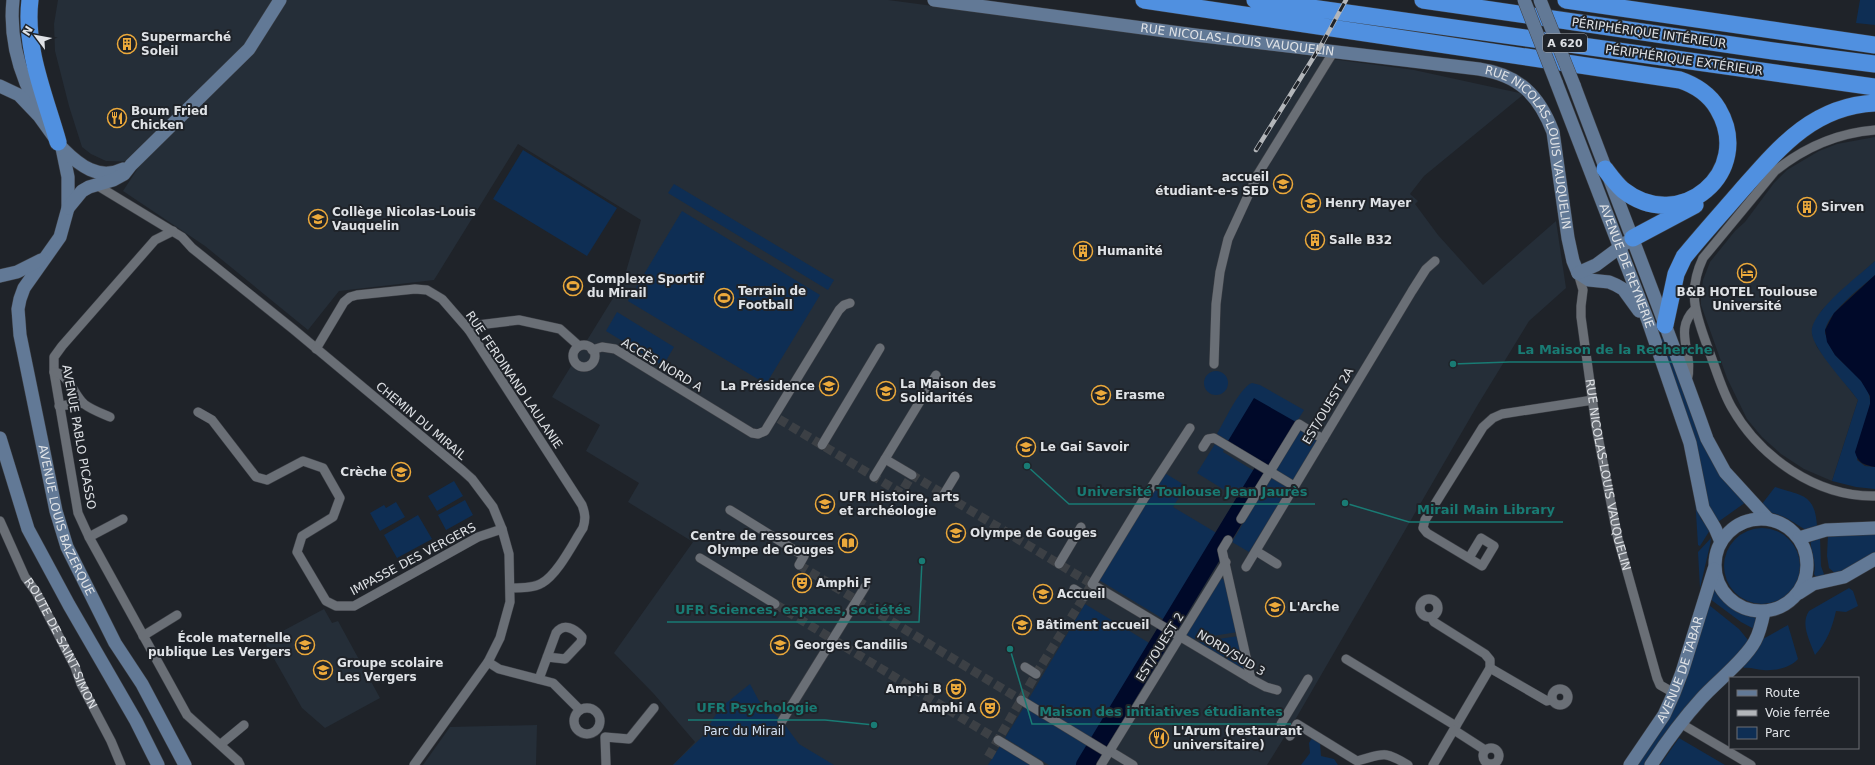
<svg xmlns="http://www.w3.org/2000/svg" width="1875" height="765" font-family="'DejaVu Sans',sans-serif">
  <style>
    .built { fill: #252e38 }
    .green { fill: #0e2e54 }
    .water { fill: #000929 }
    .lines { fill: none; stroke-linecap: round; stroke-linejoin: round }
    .river { stroke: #000929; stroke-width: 18 }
    .street-tunnel { stroke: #3c4045; stroke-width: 9; stroke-dasharray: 9 4.5; stroke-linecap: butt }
    .street-casing { stroke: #3c3f45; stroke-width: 10 }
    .secondary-casing { stroke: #3c3f45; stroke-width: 14 }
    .highway-casing { stroke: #3c3f45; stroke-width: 18 }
    .street { stroke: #6a6f76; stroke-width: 9 }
    .secondary { stroke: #627996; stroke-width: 13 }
    .highway { stroke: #5090e0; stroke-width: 17 }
    .rail-casing { stroke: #b3b6ba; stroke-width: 4.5 }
    .rail { stroke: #1f2329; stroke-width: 3; stroke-dasharray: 9; stroke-linecap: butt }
    .secondary-bridge-casing { stroke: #3c3f45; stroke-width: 14; stroke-linecap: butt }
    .secondary-bridge { stroke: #627996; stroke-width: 13 }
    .labels { text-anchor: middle; stroke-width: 4; stroke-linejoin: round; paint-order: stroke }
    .shield { fill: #1f2329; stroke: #a5a9ad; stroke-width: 1 }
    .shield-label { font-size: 11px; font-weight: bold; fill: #dfe2e6 }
    .street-label { font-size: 12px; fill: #dfe2e6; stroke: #1f2329 }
    .poi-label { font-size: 12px; font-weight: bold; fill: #dfe2e6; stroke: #1f2329; text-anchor: start }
    .park-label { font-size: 12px; fill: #d4e3f6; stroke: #1f2329 }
    .leader { fill: none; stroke: #197b74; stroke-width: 1.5 }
    .callout-dot { fill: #197b74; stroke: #1f2329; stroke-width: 1.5 }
    .callout-label { font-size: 13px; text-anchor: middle; font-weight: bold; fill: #197b74; stroke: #1f2329; stroke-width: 4; stroke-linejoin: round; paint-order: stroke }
  </style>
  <rect width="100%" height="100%" fill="#1f2329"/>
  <!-- built -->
  <path class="built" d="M58,0H888L1414,70L1524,94L1424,176L1410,194L1418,201L1415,204L1438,235L1483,285L1556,221L1566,288L1529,321L1477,406L1295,720L1267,765H673L695,742L654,694L614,653L693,542L628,502L639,483L586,451L600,425L552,397L623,282L641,220L518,144L434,280L339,291L308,330L205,246L123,191L142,162L106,161L91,154L82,147L69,106L55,51L54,24Z
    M1875,137V261L1822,310L1812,329V334L1817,347L1858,400L1832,481L1804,469L1781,454L1762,437L1747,419L1727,378L1701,305V294L1703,280L1710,262L1735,231L1745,222L1774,183L1787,170L1819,151L1837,144Z
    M324,609L332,623L338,621L380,698L325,728L302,708L264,641Z
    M537,725L536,765H423L450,727Z"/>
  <!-- green -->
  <path class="green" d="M1860,0H1875V25L1856,23Z
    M523,150L617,208L587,256L493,199Z
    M674,184L834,280L828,290L668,193Z
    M682,211L820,295L766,384L628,301Z
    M1875,261V275C1862,287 1825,314 1825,333C1828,340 1831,350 1836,356C1848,369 1872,384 1870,404L1857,460L1865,466L1875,467V489L1856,487L1832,481L1858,400C1848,386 1814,350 1812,334C1808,313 1860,275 1875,261Z
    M617,312L674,347L663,366L606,331Z
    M1663,338L1724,480L1746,502L1718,522L1708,506L1659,340Z
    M1204 383a12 12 0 1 1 24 0a12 12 0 1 1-24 0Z
    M1252,383L1260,385L1304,410L1269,466L1217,434C1224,422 1240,387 1252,383Z
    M1300,429L1318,440L1293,481L1275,470Z
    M1215,444L1224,449L1223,452L1256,472L1239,499L1197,473Z
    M1163,472L1186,486L1173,507L1225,538L1220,559L1178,628L1099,580Z
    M1272,475L1290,486L1249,552L1232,542Z
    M454,481L463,496L437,511L428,496Z
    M1775,487C1801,496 1815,493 1817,526L1806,530C1792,522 1783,514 1767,512L1762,504Z
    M1695,497L1701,519L1710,530L1700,546L1698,545Z
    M465,500L473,515L446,530L438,515Z
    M396,502L405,517L380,531L370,513L384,505L386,508Z
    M418,515L432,539L397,558L384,535Z
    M1724 566a38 38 0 1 1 76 0a38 38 0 1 1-76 0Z
    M1875,532V557L1837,575L1829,568L1827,556L1828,534Z
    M1820,537L1821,566L1825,577H1816L1814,574C1817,562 1809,546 1811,540Z
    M1711,538L1710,545L1700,588L1698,552Z
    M1221,578L1226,581L1238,632L1193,639L1186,635Z
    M1849,588L1853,591L1858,606L1846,612L1836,611C1832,628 1827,642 1815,655C1810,641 1800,624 1809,611Z
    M1713,589C1718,591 1726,604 1734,609C1741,615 1750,614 1758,618L1754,629L1741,622L1710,599Z
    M1085,604L1164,652L1106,746L1028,700Z
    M1709,605L1739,629L1748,640L1744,648L1706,686L1646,765H1636L1678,699L1685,684Z
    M1788,625L1798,659C1790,668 1775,671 1763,670C1756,670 1751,667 1744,668L1741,664L1763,639Z
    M1239,636L1248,672L1198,642Z
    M750,684L759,701L782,721L799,744L834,765H673L702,737L720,708Z
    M1024,707L1101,754L1095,765H1049L1005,738Z
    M1312,738L1320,743L1321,756L1334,759L1338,765H1301L1310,753L1309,743Z
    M1679,738L1725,765H1660Z
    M1000,746L1031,765H988Z"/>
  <!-- water -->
  <path class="water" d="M1875,275V467C1864,465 1858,463 1855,452L1870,404V396L1861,381L1835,355L1827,342L1825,330L1834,313Z
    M1254,398L1296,422L1269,466L1228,441Z"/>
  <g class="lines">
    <!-- river -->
    <path class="river" d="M1085,765L1265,468"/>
    <!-- street-tunnel -->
    <path class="street-tunnel" d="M779,419L901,493L912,475L1092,584L1036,674L987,759
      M799,565L1021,700
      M775,604L998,740"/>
    <!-- street casing -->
    <g class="street-casing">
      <g id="street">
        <path d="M1875,130C1837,133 1805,147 1775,171L1703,258C1686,294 1697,317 1709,351C1716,369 1722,391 1732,408C1760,457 1816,497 1875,496"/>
        <path d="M98,186L182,237L192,248L293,329L462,470L472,479L493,507L502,529L509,554L510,602L500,638L488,662L414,765"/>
        <path d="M173,231L155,240L62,346L54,357V372L78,513L89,537L187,715L238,761L240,765"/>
        <path id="s1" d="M1578,273L1583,290L1581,306V317L1596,426L1618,539L1657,678L1660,685L1674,693"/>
        <path d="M469,330L478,325L519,320L560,329L579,346"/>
        <circle cx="584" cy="356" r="11"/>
        <path d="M316,349L344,302L350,297L357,295L415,289L427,290L442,299L469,330L582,505C585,513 586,519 583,528C573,543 558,574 542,583C534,588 521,588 511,588"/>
        <path d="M592,350L602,347L615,349L752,433L758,434L765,431L839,310L844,305L850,303"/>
        <path d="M1214,364L1216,304L1220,272L1228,239L1258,174L1334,51"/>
        <path d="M54,372C68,373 74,395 84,404C92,410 101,413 110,417"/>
        <path d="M1687,381C1695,354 1672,331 1695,309"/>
        <path d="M59,406L83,403"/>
        <path d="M198,412L212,420L256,477L267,480L303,461L323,468L340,498L333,517L302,536L297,552L326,601L336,606H354L478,537L502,529"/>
        <path d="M1190,428L1145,497L1092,584L1251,679L1266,687L1277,690"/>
        <path d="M822,445L880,348"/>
        <path d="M1203,447L1208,439L1214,438L1294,486"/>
        <path d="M912,475L885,459L936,375"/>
        <path d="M874,477L885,459"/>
        <path d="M944,494L955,476"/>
        <path d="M730,510L804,556L799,565"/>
        <path d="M1241,519L1299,424L1323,439"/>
        <path id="s2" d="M0,521L25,577L36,592L75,667L81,684L111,741L121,765"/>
        <path d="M89,537L123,519"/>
        <path d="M1228,540L1222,550L1251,679"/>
        <path d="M1256,551L1277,564"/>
        <path d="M700,558L775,604"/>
        <path d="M1469,558L1481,538L1494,546L1482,566L1427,533L1423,528L1425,520L1483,427L1493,418L1502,414L1593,400"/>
        <path d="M1059,564L1081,527"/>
        <path d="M1246,567L1412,291L1426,269L1435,261"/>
        <path d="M1074,589L1085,596"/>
        <circle cx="1429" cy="608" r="9"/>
        <path d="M1431,617L1434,622L1485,654L1490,660V668L1433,765"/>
        <path d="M143,636L177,615"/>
        <path d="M1346,659L1456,726"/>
        <path d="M488,662L499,669L553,683L580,710"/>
        <path d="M1025,667L1036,674"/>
        <path d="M1490,668L1547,701L1551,700"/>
        <path d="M539,679L556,633C564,622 575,629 582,637L581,642L565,659L547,657"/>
        <circle cx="1560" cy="697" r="8"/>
        <path d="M1021,700L1108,753"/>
        <circle cx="587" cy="721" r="13"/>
        <path d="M782,721L865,587"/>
        <path d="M1680,723L1751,765"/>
        <path d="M1281,724L1308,679"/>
        <path d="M1454,730L1485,750"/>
        <path d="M1290,736L1297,724L1357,761C1384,754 1383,750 1408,765"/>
        <path d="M998,740L1039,765"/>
        <path d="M221,744L244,725"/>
        <circle cx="1491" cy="756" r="8"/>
        <path d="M1110,751L1133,765"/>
        <path d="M606,765L605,737L629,739L654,708"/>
        <path d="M1101,765L1226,562"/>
      </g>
    </g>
    <!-- secondary casing -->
    <g class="secondary-casing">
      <g id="secondary">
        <path d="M13,0C10,28 15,56 26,83C30,92 36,101 40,110"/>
        <path id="s3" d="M934,0L1195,35L1479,69C1519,75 1539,95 1553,132L1568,238L1573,261L1578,273"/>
        <path id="s4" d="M1556,82L1648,321L1690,443L1703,508L1715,528L1721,542"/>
        <path d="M1574,85C1618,203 1665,320 1707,439L1725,472L1768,519"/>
        <path id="s5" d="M0,86L19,95L39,116L62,148L68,177V208L60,237L24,288L20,299L18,309L20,335L56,511L67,547L115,643L142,684L185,765"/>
        <path d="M63,149C79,165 99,181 123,169"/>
        <path d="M68,208L82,191L89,187L113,180L124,174L131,165L249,49L280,0"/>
        <path d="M1578,273L1589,280L1609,282L1616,285L1623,289L1639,311"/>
        <path d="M1578,273L1596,265L1627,242"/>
        <path d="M0,276L17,272L41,260"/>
        <path d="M0,438L28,529L69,605L136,721L158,765"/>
        <circle cx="1761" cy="565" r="46"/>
        <path d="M1799,538L1826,530L1875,528"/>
        <path d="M1799,593L1813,584L1844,577L1875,559"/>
        <path id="s6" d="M1630,765L1664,715L1674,693L1682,672L1714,569"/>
        <path d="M1651,765C1666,742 1682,720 1701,699C1716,682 1745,660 1755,641C1760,632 1762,622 1764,612"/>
      </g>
    </g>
    <!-- highway casing -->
    <g class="highway-casing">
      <path id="highway" d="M30,0C24,48 45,96 58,142
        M1144,0L1680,80C1695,85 1710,95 1718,109C1755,172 1680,235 1623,190C1616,184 1611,177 1605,169
        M1255,0L1875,87
        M1423,0L1773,51L1875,64
        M1566,0L1875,45
        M1633,238L1695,205
        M1665,325L1676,274L1684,257C1702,235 1721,214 1740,192C1778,149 1812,106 1875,103"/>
    </g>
    <!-- street -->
    <use href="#street" class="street"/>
    <!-- secondary -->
    <use href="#secondary" class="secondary"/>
    <!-- highway -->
    <use href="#highway" class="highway"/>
    <!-- rail casing -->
    <g class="rail-casing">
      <path id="rail" d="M1256,150L1323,42L1346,0"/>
    </g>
    <!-- rail -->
    <use href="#rail" class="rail"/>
    <!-- secondary-bridge casing -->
    <g class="secondary-bridge-casing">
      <path id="secondary-bridge" d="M1524,0L1556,82
        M1540,0L1574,85"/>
    </g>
    <!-- secondary-bridge -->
    <use href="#secondary-bridge" class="secondary-bridge"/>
  </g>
  <!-- icons -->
  <defs>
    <g id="building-ring" transform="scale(1)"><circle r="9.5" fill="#1f2329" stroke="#eca93b" stroke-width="1.5"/><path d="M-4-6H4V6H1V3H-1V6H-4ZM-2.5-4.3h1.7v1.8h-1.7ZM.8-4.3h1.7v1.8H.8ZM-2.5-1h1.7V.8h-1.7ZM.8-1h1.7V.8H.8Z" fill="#eca93b"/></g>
    <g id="restaurant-ring" transform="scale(1)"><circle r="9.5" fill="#1f2329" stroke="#eca93b" stroke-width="1.5"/><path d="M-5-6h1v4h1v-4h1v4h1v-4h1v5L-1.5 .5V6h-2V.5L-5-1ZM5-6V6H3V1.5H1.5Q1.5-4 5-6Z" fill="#eca93b"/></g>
    <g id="university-ring" transform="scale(1)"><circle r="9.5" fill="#1f2329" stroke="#eca93b" stroke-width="1.5"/><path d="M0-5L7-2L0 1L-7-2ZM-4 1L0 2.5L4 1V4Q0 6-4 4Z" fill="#eca93b"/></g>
    <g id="school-ring" transform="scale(1)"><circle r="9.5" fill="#1f2329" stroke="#eca93b" stroke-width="1.5"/><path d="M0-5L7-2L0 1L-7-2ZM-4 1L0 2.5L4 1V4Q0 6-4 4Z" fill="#eca93b"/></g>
    <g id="hotel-ring" transform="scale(1)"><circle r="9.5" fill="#1f2329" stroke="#eca93b" stroke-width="1.5"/><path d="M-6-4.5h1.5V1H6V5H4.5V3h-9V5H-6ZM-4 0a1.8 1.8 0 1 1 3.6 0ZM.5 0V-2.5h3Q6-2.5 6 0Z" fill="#eca93b"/></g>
    <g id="stadium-ring" transform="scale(1)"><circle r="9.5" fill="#1f2329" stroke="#eca93b" stroke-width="1.5"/><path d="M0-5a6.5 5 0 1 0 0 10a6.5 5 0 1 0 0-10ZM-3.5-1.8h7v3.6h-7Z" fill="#eca93b"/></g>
    <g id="library-ring" transform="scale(1)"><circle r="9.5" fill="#1f2329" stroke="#eca93b" stroke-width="1.5"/><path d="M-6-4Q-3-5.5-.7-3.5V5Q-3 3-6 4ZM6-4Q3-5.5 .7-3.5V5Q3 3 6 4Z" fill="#eca93b"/></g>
    <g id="theatre-ring" transform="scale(1)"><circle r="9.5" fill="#1f2329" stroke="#eca93b" stroke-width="1.5"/><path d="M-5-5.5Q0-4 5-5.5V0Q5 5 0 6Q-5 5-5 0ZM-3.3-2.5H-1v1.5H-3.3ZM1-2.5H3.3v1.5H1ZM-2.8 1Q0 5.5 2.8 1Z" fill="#eca93b"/></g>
  </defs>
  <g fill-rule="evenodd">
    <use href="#building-ring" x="127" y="44"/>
    <use href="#restaurant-ring" x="117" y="118"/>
    <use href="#university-ring" x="1283" y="184"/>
    <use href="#university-ring" x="1311" y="203"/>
    <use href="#building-ring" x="1807" y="207"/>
    <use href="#school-ring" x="318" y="219"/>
    <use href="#building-ring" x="1315" y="240"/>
    <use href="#building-ring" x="1083" y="251"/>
    <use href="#hotel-ring" x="1747" y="273"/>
    <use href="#stadium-ring" x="573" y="286"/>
    <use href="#stadium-ring" x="724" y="298"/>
    <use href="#university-ring" x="829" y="386"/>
    <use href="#university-ring" x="886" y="391"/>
    <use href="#university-ring" x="1101" y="395"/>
    <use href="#university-ring" x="1026" y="447"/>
    <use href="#school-ring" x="401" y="472"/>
    <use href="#university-ring" x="825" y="504"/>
    <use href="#university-ring" x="956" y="533"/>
    <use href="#library-ring" x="848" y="543"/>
    <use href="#theatre-ring" x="802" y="583"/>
    <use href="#university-ring" x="1043" y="594"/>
    <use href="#university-ring" x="1275" y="607"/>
    <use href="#university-ring" x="1022" y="625"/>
    <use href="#school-ring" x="305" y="645"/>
    <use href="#university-ring" x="780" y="645"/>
    <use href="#school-ring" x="323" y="670"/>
    <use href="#theatre-ring" x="956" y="689"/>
    <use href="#theatre-ring" x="990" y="708"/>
    <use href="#restaurant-ring" x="1159" y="738"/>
  </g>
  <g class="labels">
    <!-- shield labels -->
    <rect class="shield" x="1543" y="34" width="44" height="18" rx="3"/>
    <g class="shield-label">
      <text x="1565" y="47">A 620</text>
    </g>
    <!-- street labels -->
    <g class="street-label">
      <text transform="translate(1649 33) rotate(8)" y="4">PÉRIPHÉRIQUE INTÉRIEUR</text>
      <text dy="4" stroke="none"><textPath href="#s3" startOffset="306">RUE NICOLAS-LOUIS VAUQUELIN</textPath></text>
      <text transform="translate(1684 60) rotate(8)" y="4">PÉRIPHÉRIQUE EXTÉRIEUR</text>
      <text dy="4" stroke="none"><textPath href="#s3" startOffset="653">RUE NICOLAS-LOUIS VAUQUELIN</textPath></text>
      <text dy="4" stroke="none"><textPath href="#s4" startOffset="197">AVENUE DE REYNERIE</textPath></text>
      <text transform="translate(662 365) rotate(31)" y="4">ACCÈS NORD A</text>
      <text transform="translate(514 380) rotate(56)" y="4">RUE FERDINAND LAULANIE</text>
      <text transform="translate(1328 406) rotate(-59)" y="4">EST/OUEST 2A</text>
      <text transform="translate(421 421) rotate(40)" y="4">CHEMIN DU MIRAIL</text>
      <text transform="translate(79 437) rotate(80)" y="4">AVENUE PABLO PICASSO</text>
      <text dy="4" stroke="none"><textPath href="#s1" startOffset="205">RUE NICOLAS-LOUIS VAUQUELIN</textPath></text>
      <text dy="4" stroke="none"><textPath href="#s5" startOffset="482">AVENUE LOUIS BAZERQUE</textPath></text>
      <text transform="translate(413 559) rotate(-28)" y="4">IMPASSE DES VERGERS</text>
      <text dy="4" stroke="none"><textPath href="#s2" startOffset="137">ROUTE DE SAINT-SIMON</textPath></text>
      <text transform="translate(1160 647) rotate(-58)" y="4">EST/OUEST 2</text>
      <text transform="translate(1231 653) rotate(31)" y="4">NORD/SUD 3</text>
      <text dy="4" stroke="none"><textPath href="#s6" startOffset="109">AVENUE DE TABAR</textPath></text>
    </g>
    <!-- poi labels -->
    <g class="poi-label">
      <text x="141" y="41">Supermarché<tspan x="141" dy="14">Soleil</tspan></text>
      <text x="131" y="115">Boum Fried<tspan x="131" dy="14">Chicken</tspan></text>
      <text x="1269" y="181" text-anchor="end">accueil<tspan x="1269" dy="14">étudiant-e-s SED</tspan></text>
      <text x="1325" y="207">Henry Mayer</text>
      <text x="1821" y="211">Sirven</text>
      <text x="332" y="216">Collège Nicolas-Louis<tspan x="332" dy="14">Vauquelin</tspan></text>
      <text x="1329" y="244">Salle B32</text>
      <text x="1097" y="255">Humanité</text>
      <text x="587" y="283">Complexe Sportif<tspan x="587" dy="14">du Mirail</tspan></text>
      <text x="738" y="295">Terrain de<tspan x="738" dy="14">Football</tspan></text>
      <text x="1747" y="296" text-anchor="middle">B&amp;B HOTEL Toulouse<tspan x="1747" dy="14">Université</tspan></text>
      <text x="900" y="388">La Maison des<tspan x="900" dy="14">Solidarités</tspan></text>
      <text x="815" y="390" text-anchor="end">La Présidence</text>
      <text x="1115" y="399">Erasme</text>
      <text x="1040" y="451">Le Gai Savoir</text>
      <text x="387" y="476" text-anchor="end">Crèche</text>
      <text x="839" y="501">UFR Histoire, arts<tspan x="839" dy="14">et archéologie</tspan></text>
      <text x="970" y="537">Olympe de Gouges</text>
      <text x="834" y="540" text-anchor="end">Centre de ressources<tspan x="834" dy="14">Olympe de Gouges</tspan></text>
      <text x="816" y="587">Amphi F</text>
      <text x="1057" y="598">Accueil</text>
      <text x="1289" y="611">L'Arche</text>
      <text x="1036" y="629">Bâtiment accueil</text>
      <text x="291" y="642" text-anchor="end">École maternelle<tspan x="291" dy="14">publique Les Vergers</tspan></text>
      <text x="794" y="649">Georges Candilis</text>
      <text x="337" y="667">Groupe scolaire<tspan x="337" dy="14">Les Vergers</tspan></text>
      <text x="942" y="693" text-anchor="end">Amphi B</text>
      <text x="976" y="712" text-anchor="end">Amphi A</text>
      <text x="1173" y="735">L'Arum (restaurant<tspan x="1173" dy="14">universitaire)</tspan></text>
    </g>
    <!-- park labels -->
    <g class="park-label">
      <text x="744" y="735">Parc du Mirail</text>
    </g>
  </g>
  <!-- callouts -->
  <path class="leader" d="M1453 364L1509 362H1721M1027 466L1069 504H1315M1345 503L1409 522H1563M922 561L919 622H667M874 725L825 720H688M1010 649L1032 724H1291"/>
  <g class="callout-dot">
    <circle cx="1453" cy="364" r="4"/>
    <circle cx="1027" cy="466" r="4"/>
    <circle cx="1345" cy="503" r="4"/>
    <circle cx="922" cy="561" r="4"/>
    <circle cx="874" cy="725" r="4"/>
    <circle cx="1010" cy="649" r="4"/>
  </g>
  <g class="callout-label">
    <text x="1615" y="354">La Maison de la Recherche</text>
    <text x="1192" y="496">Université Toulouse Jean Jaurès</text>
    <text x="1486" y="514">Mirail Main Library</text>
    <text x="793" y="614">UFR Sciences, espaces, sociétés</text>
    <text x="757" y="712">UFR Psychologie</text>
    <text x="1161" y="716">Maison des initiatives étudiantes</text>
  </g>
  <!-- legend -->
  <rect x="1729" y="677" width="130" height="72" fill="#1f2329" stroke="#6c6f75"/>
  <rect x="1737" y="690" width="20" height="6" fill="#627996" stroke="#6c6f75"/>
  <text x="1765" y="697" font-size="12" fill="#dfe2e6">Route</text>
  <rect x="1737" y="710" width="20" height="6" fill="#b3b6ba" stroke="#6c6f75"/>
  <text x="1765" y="717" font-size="12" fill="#dfe2e6">Voie ferrée</text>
  <rect x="1737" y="727" width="20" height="12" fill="#0e2e54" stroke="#6c6f75"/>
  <text x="1765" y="737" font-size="12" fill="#dfe2e6">Parc</text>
  <!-- north arrow -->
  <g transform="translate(36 36) rotate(302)" stroke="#1f2329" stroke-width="3" paint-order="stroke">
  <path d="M0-3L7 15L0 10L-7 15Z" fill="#dfe2e6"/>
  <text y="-6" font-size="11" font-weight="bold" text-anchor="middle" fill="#dfe2e6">N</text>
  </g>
</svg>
